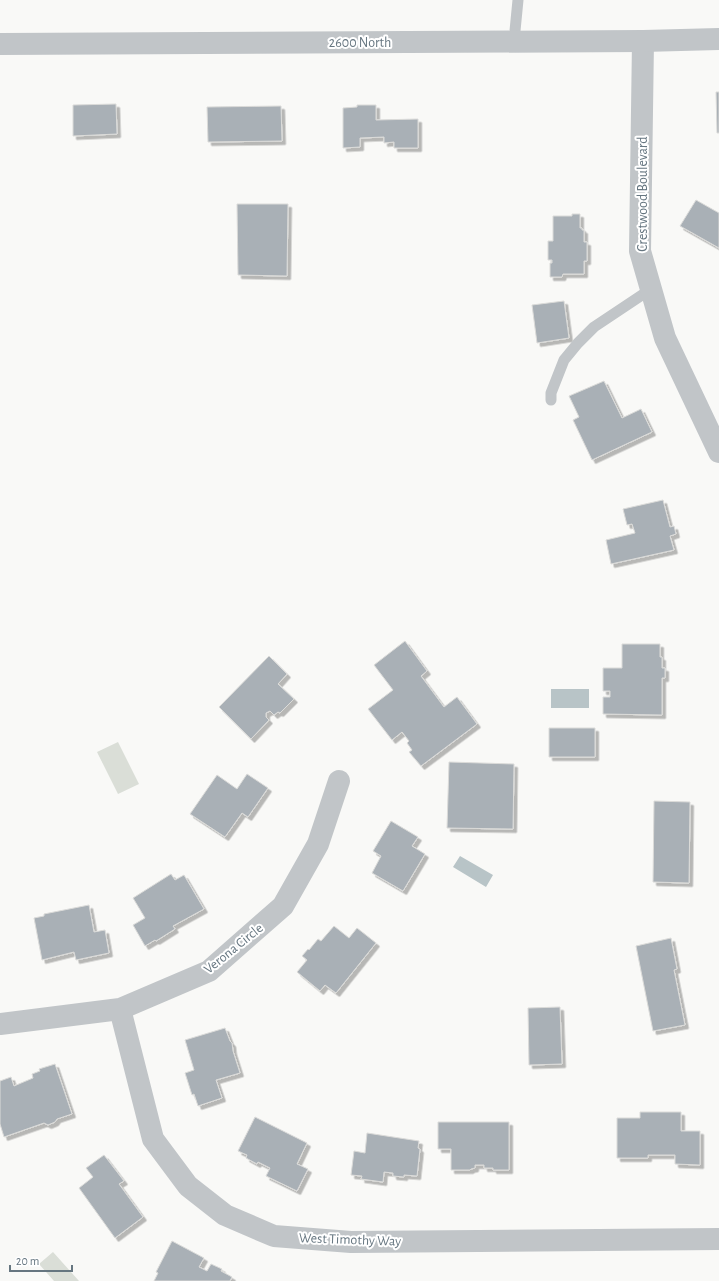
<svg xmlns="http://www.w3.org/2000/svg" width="719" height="1281" font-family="'Alegreya Sans',sans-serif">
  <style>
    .green { fill: #daded7 }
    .water { fill: #b8c4c7 }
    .building { fill: #a9b0b6; stroke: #dbdbd9; filter: url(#shadow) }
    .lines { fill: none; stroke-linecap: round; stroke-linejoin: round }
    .service { stroke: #c1c5c8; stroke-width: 11 }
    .minor { stroke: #c1c5c8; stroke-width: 22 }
    .tertiary { stroke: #c1c5c8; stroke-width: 22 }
    .labels { text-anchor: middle; stroke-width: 4; stroke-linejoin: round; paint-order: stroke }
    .street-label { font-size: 14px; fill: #667680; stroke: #fff }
  </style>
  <defs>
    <filter id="shadow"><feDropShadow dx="3.5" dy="3.5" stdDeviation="0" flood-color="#0004"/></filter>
  </defs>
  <rect width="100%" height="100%" fill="#f9f9f7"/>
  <!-- green -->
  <path class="green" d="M118,742L139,784L118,794L97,752Z
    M53,1252L79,1281H54L39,1264Z"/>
  <!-- water -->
  <path class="water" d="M551,689H589V708H551Z
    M460,856L493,875L486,887L453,867Z"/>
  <!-- building -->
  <path class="building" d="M716,92H719V133H717Z
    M116,104L117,134L73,136V105Z
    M357,105H376V120L418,119V148H394V142L384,143V137L360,138V147L343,148V108L357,107Z
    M281,106L282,141L208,142L207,107Z
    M696,200L719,213V248L680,226Z
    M237,204H288L287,276L238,275Z
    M572,214H580V228H582V230H584V242H587V261H584V274H563L562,277H550V263H552V260H548V241H553V216H572Z
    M564,301L569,338L537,343L532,305Z
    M604,381L622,418L641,409L652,432L592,460L573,420L579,417L569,396Z
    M663,500L670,527L674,526L676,534L670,536L674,550L611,564L606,540L635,533L632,524L627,525L623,509Z
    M405,641L427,671L421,676L444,707L457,697L477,724L421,766L409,752L412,750L407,743L409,741L402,732L392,740L368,709L393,690L374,665Z
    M622,644H660V657H662V668H665V678H662V715L603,714V697H610V691H603V668H622Z
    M269,656L287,674L278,684L294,699L280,713L278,712L274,715L270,711L266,713V717L269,720L251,739L219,707Z
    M549,728H595V757H549Z
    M449,762L514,764L513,829L447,828Z
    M247,774L268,788L248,817L242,813L225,837L190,814L217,775L237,789Z
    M654,801L690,802L689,883L653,882Z
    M391,821L418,837L412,846L425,854L403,891L372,873L381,856L373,851Z
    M171,874L175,880L184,875L204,909L173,926L175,929L156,941L155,940L145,946L133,925L145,918L133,898Z
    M89,905L94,932L105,930L109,953L76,960L74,952L42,960L34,918L44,916V914Z
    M334,926L349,938L357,928L376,943L336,993L325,985L320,991L297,972L307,960L302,956L308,949L309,950L318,939L321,941Z
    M671,938L677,969L674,970L685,1025L653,1031L636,946Z
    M560,1007L562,1064L529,1065L528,1008Z
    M225,1028L230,1041L232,1043L233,1051L240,1073L216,1080L222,1098L198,1106L194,1094L192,1095L185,1073L194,1070L185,1040Z
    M55,1064L72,1114L57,1119L55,1122L48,1125L44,1123L4,1137L0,1124V1081L11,1077L14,1086L33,1078L32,1074L40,1071L39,1069Z
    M640,1112H681V1131H700V1165L675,1164V1155H648V1158H617V1118H640Z
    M255,1117L307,1143L297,1164L308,1169L297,1191L266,1176L270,1168L258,1162L257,1164L246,1158L247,1155L238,1151Z
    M438,1122H509V1170H493V1168H484V1165H475V1168L471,1169L470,1170H451V1149H438Z
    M367,1133L419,1141L418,1148L420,1149L417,1176L404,1175V1177L393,1176V1173L384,1172L383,1182L361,1179L362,1176L351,1175L354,1151L365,1153Z
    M104,1155L124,1181L119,1184L143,1217L115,1238L79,1188L93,1177L86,1168Z
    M172,1241L204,1258L199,1267L207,1271L211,1264L222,1269L221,1271L232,1277L230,1281H154L158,1273L156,1272Z"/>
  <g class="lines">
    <!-- service -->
    <path class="service" d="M514,41L518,0
      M551,400V393L564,360L578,343L594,327L651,289"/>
    <!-- minor -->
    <path class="minor" d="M643,41L640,251L665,338L719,452
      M120,1009L153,1139L188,1186L225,1215L274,1236L351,1242L719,1239
      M0,1024L120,1009L209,971L283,906L318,844L339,781"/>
    <!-- tertiary -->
    <path class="tertiary" d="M0,44L643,41L719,39"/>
  </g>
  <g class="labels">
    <!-- street labels -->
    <g class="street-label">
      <text x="360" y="47">2600 North</text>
      <text transform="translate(642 194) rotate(-90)" y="5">Crestwood Boulevard</text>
      <text transform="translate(233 948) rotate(-39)" y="5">Verona Circle</text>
      <text transform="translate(350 1239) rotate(2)" y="5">West Timothy Way</text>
    </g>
  </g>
  <!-- scale -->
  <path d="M10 1265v6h62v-6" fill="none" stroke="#667680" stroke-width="2"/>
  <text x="16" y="1265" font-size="12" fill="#667680" stroke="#ffffff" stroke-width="3" paint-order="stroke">20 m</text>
</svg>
